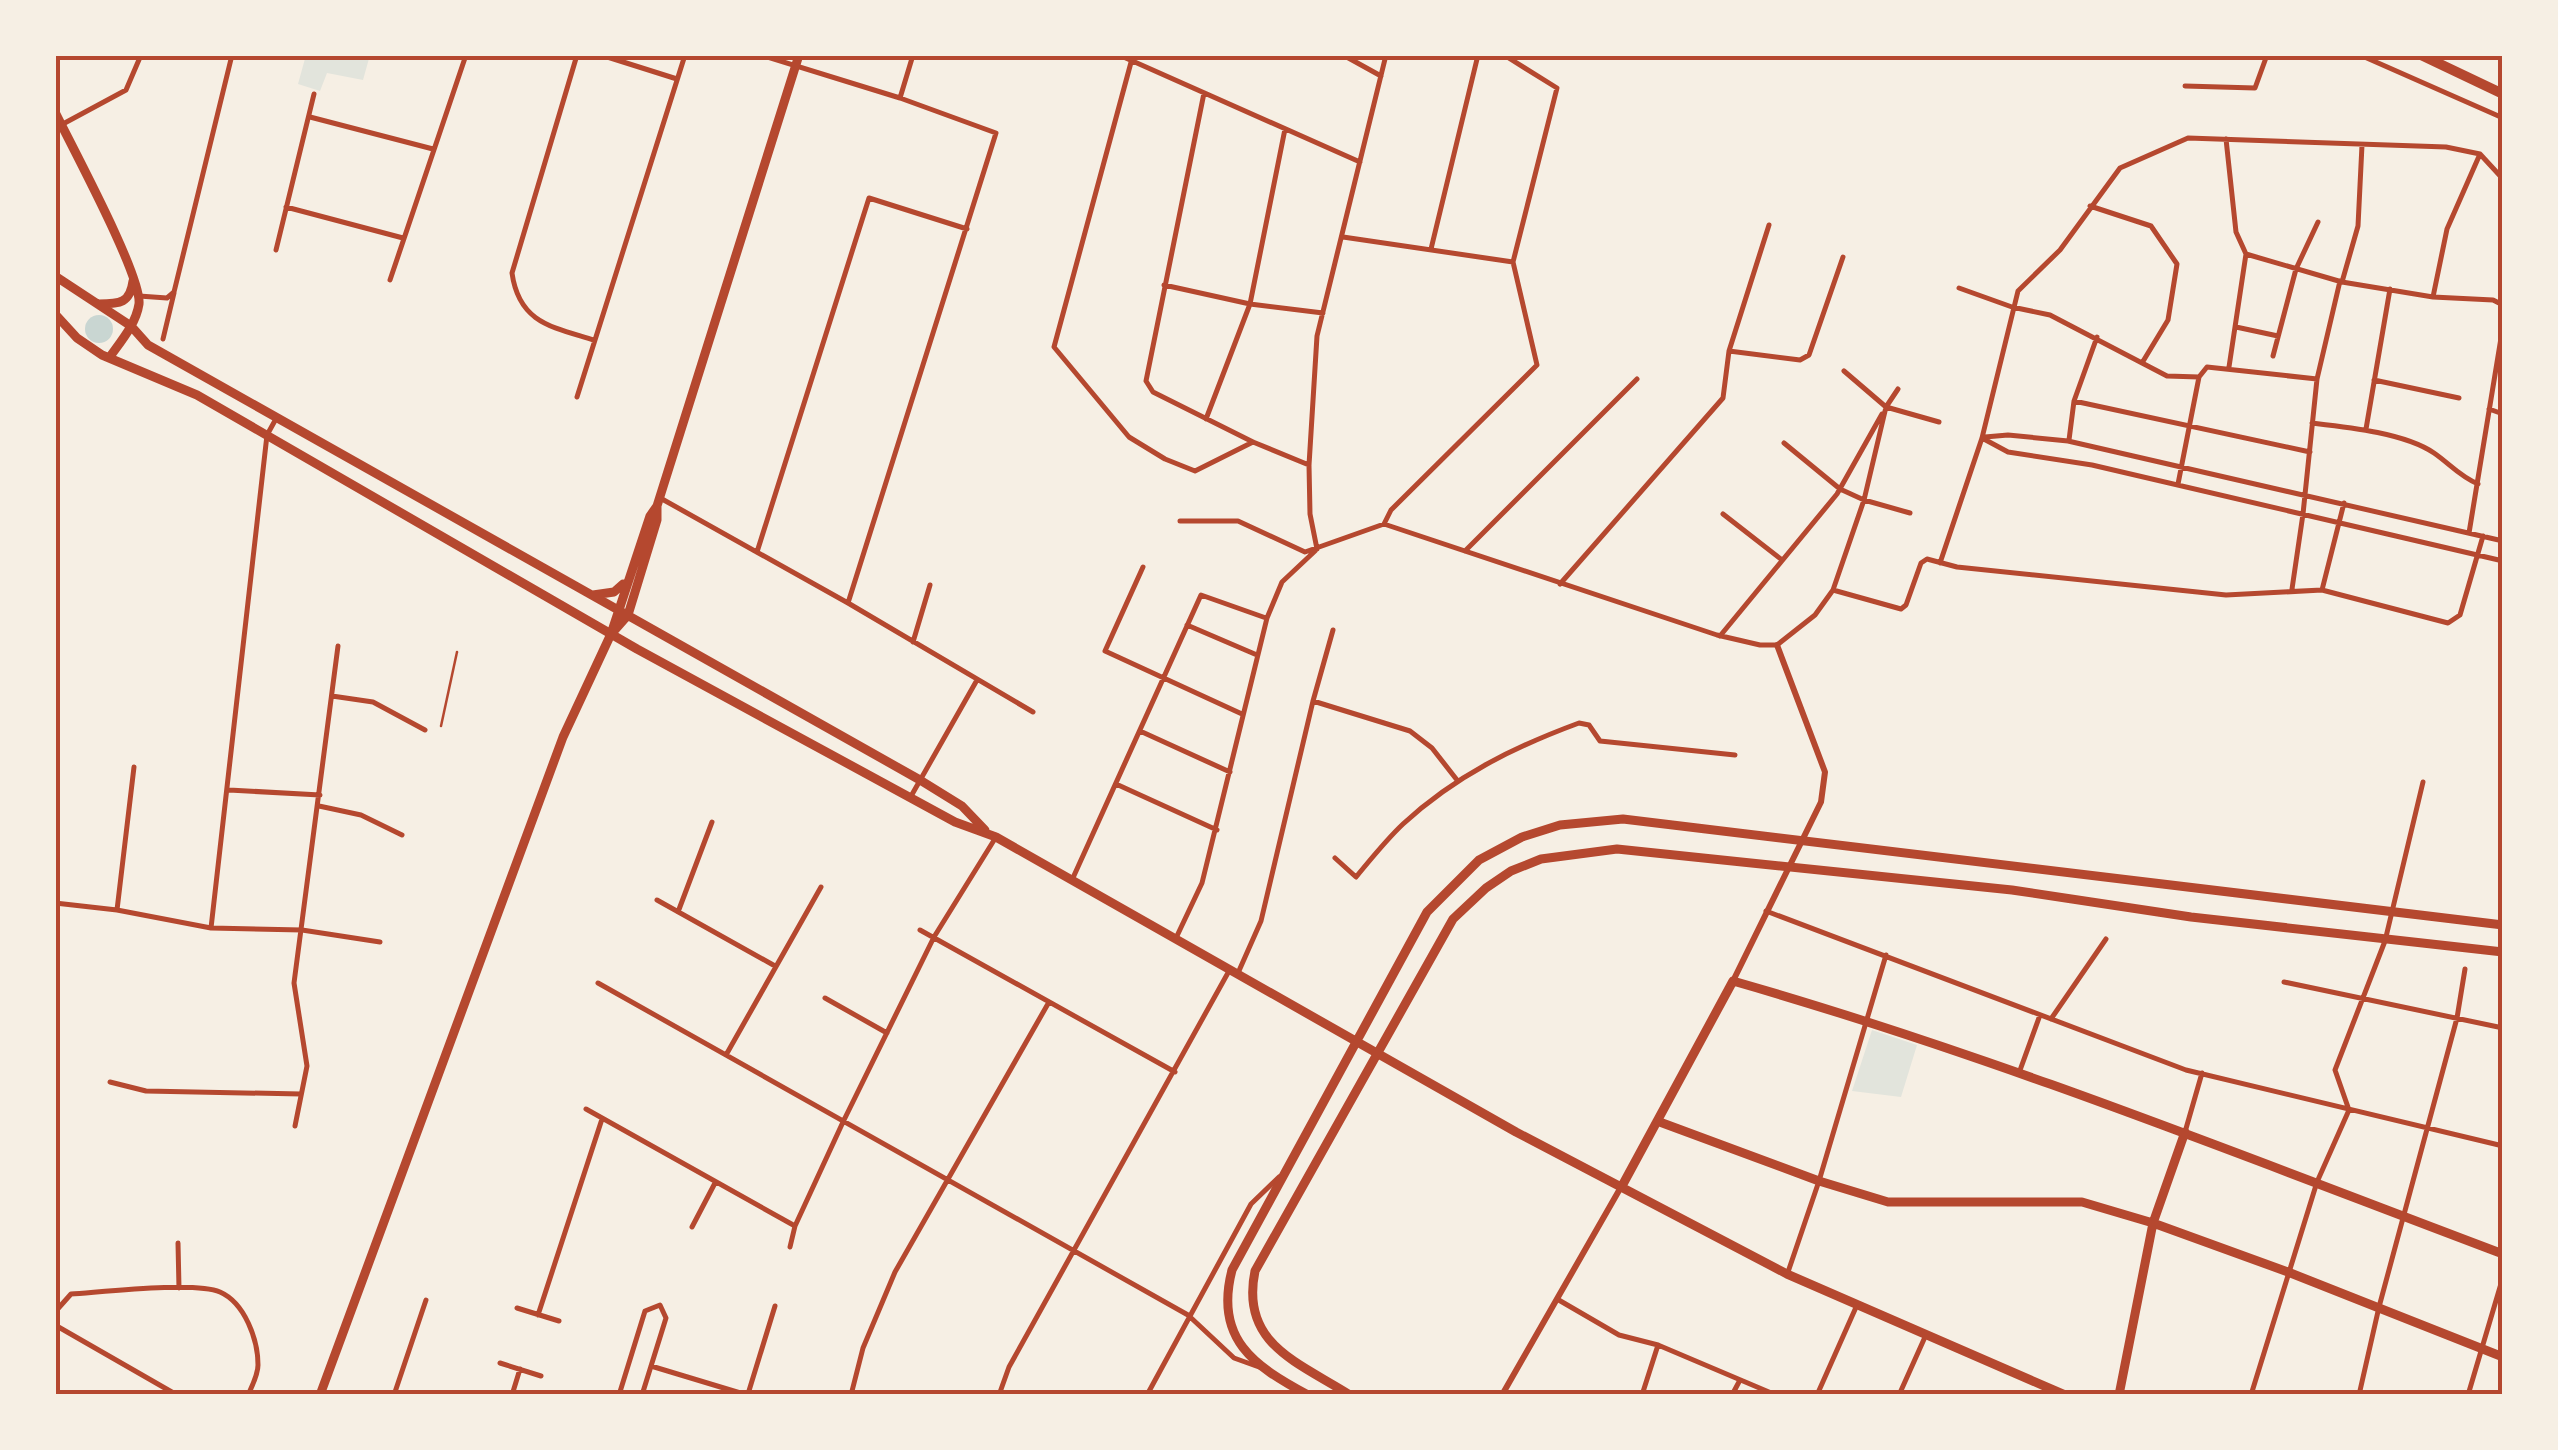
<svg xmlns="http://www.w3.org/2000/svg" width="2558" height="1450" font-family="Quicksand,sans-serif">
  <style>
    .green { fill: #e2e4dc }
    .water { fill: #c9d6d2 }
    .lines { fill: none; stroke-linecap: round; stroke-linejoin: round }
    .service { stroke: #b5482f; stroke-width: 2.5 }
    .minor { stroke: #b5482f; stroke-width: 5 }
    .tertiary { stroke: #b5482f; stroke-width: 6 }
    .primary { stroke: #b5482f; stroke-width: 9 }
    .motorway { stroke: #b5482f; stroke-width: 10 }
    .neatline { fill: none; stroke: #b5482f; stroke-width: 4 }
  </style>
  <rect width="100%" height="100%" fill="#f6efe4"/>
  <!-- green -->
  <path class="green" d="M306,55H370L363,80L327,73L320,91L298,84Z
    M1872,1030L1917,1045L1901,1097L1852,1091Z"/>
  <!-- water -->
  <path class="water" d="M85 329a14 14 0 1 1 28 0a14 14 0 1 1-28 0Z"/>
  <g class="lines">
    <!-- service -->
    <path class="service" d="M441,726L457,652"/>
    <!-- minor -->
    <path class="minor" d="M577,55L512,273C519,323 552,327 594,340
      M601,55L677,79
      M761,55L900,98L996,133L848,603
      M1119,55L1360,162
      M1133,55L1054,347L1129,437L1165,459L1195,471L1253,442
      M1343,55L1381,76
      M2360,55L2503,118
      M2185,86L2255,88L2267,55
      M1204,93L1146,381L1153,392L1253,442L1309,465
      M900,98L913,55
      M310,117L433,149
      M61,125L126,90L141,55
      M2226,139L2236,232L2246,254L2342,282L2433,297L2493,300L2503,305
      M2090,206L2151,226L2177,264L2168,320L2142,363
      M286,207L403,238
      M1343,237L1513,262
      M1431,249L1478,55
      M276,250L314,94
      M390,280L466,55
      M2342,282L2358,226L2362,145
      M1164,285L1250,304L1323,313
      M1959,288L2012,307L2050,315L2167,376L2199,377L2207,367L2317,379
      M139,296L167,298L174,292L232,55
      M2433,297L2447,229L2480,154
      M2236,327L2278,336
      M163,339L174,293
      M1729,351L1800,360L1809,355L1843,257
      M2273,356L2296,269L2318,222
      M2229,367L2246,254
      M1844,371L1886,407L1939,422
      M2374,380L2459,398
      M577,397L685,55
      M2074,401L2310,452
      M2489,409L2503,414
      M1206,419L1250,304L1285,129
      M2312,423C2347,427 2405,433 2434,453C2450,464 2459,476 2478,484
      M2366,429L2390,289
      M1985,437L2008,435L2068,441L2503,541
      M1982,438L2008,452L2092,465L2503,561
      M2069,440L2074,401L2097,337
      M1784,443L1840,489L1864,500L1910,513
      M2178,484L2199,377
      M662,499L848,603L1033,712
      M1723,514L1782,560
      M1180,521H1238L1305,552L1384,524L1717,635L1760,645H1777L1815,615L1833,590L1864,500L1886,407L1898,389
      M1384,524L1391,510L1537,365L1513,262L1557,88L1504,55
      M2469,533L2503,326
      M1317,549L1310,514L1309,465L1317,336L1386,55
      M1465,551L1637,379
      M757,552L869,198L967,229
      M1940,563L1982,438L2018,291L2060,250L2120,168L2188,138L2446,147L2480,154L2503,179
      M1143,567L1105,651L1242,714
      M1560,584L1723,398L1729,351L1769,225
      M2292,589L2303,514L2317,379L2340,281
      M1833,590L1901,609L1906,605L1921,563L1927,559L1957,567L2226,595L2322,590L2448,623L2460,615L2483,536
      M2322,590L2344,503
      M1187,625L1257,655
      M1720,636L1837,494L1882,414
      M913,642L930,585
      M332,696L373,702L425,730
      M1313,701L1410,731L1432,748L1457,780
      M1140,731L1230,772
      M1116,784L1217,830
      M229,790L320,795
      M910,798L977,680
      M319,806L361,815L402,835
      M1335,858L1356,877C1371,859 1386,840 1403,824C1455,776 1514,747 1579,723L1589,725L1600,741L1735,755
      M1072,880L1201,595L1266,618
      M657,900L775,966
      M55,903L117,910L211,928L302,930L380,942
      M117,910L134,767
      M1766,911L2186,1070L2503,1146
      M678,912L712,822
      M211,928L267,435L277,417
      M920,930L1175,1072
      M1176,938L1202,883L1267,618L1282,582L1315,551
      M1238,973L1261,921L1313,701L1333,630
      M2284,982L2503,1028
      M598,983L1188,1315L1234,1358L1259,1367
      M825,998L887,1033
      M2051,1019L2106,939
      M726,1055L821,887
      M2019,1073L2040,1015
      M110,1082L146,1091L301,1094
      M586,1109L795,1226
      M295,1126L307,1066L294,983L338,646
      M2185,1132L2202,1073
      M692,1227L715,1183
      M178,1243L179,1288
      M790,1247L795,1226L843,1122L934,937L996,837
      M1788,1272L1819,1181L1886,955
      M1557,1299L1619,1335L1658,1345L1776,1395
      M517,1308L559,1321
      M55,1312L71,1294C102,1292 195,1281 220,1292C245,1303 258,1340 258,1365C258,1375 252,1386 248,1395
      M538,1315L602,1119
      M55,1325L177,1395
      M500,1363L541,1376
      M651,1366L747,1395
      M748,1394L775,1306
      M394,1395L426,1300
      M512,1395L520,1369
      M619,1395L645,1311L660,1305L666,1318L642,1395
      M851,1395L863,1348L895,1272L1049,1002
      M999,1395L1009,1367L1229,971
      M1147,1395L1251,1204L1279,1177
      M1642,1395L1658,1345
      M1732,1395L1740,1380
      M1817,1395L1857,1305
      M1899,1395L1925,1337
      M2251,1395L2317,1182L2349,1110L2335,1070L2385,941L2423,782
      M2359,1395L2379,1307L2457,1018L2465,969
      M2468,1395L2503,1277"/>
    <!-- tertiary -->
    <path class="tertiary" d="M1733,981L1821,802L1825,772L1777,645
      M1502,1395L1621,1187"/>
    <!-- primary -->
    <path class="primary" d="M55,112C71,145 142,276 139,304C136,324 121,341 109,358
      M55,276L131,326L148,345L920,780L962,806L985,830
      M99,304C120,304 130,303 133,281
      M55,314L77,338L102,355L197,395L637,649L955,822L996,837L1516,1132L1787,1274L2065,1395
      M593,595L614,592L623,584
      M613,632L628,615L657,520V507
      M1657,1121L1819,1181L1888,1202H2082L2153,1223L2288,1272L2503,1357
      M1622,1186L1733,981C1995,1056 2248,1158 2503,1254
      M320,1395L563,737L611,634L650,516L657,506L799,55
      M1308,1395C1254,1366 1214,1339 1232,1270L1427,912L1479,860L1522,837L1560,825L1623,819L2503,925
      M1350,1395C1298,1362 1240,1344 1255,1271L1453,919L1486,888L1511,871L1541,859L1617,849L2012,890L2191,917L2503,952
      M2119,1395L2153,1223L2185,1132"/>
    <!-- motorway -->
    <path class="motorway" d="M2421,55L2503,94
      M2499,55L2503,57"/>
  </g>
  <!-- border -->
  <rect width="2558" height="1450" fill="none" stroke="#f6efe4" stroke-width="115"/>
  <rect x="58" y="58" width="2442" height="1334" class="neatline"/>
</svg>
